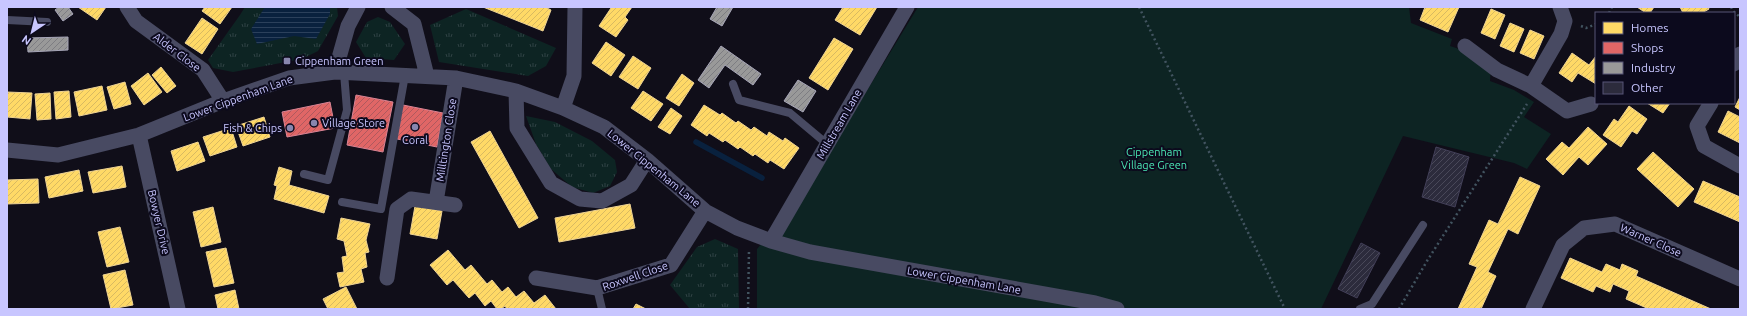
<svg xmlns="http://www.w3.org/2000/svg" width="1747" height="316" font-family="Ubuntu,sans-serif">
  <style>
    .grass { fill: url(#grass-tufts) }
    .park { fill: #0d2423 }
    .water { fill: url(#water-rules) }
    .homes { fill: url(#homes-hatch); stroke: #eed394 }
    .shops { fill: url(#shops-hatch); stroke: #d98394 }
    .industry { fill: url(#industry-hatch); stroke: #a7a6b8 }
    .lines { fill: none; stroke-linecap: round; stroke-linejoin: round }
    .stream { stroke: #09213e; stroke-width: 5.5 }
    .building { fill: url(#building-hatch); stroke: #423f58 }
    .path { stroke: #425460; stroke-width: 2.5; stroke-dasharray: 2 3; stroke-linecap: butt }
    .lane { stroke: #484a62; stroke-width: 8 }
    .street { stroke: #484a62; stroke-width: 15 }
    .poi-dot { fill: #8886ae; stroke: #0c0a1d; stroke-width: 1.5 }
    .labels { text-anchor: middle; stroke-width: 4; stroke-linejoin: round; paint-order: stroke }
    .street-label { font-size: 11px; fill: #c8c6ff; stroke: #0c0a1d }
    .poi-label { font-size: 11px; fill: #c8c6ff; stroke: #0c0a1d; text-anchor: start }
    .park-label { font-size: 11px; fill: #4be6b3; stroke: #0c0a1d }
  </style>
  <defs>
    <pattern id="grass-tufts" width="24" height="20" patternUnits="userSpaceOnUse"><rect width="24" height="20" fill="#0d2423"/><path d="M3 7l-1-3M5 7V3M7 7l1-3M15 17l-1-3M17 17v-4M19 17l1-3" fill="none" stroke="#2f4244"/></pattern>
    <pattern id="water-rules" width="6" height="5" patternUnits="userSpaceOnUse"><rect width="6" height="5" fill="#09213e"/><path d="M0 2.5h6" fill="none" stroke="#2b405b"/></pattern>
    <pattern id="homes-hatch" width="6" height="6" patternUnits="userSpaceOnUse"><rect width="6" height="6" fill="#ffd966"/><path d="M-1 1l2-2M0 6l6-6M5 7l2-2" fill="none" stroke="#d8b961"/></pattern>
    <pattern id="shops-hatch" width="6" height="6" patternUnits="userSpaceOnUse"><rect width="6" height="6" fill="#e06666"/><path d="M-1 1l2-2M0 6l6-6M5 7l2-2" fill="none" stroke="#af595e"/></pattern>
    <pattern id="industry-hatch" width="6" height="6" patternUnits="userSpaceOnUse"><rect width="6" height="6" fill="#999"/><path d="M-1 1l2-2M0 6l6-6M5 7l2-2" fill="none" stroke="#7d7d82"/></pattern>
    <pattern id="building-hatch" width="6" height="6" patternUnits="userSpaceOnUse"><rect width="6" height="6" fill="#2c2b3c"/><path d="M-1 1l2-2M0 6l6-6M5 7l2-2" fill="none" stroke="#494859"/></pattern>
  </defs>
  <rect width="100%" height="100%" fill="#100e19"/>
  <!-- grass -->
  <path class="grass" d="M245,7H337L338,16L318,51L302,59L233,72L213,68L208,60L240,15Z
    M466,9L556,48L546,66L528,76L439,62L430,25Z
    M378,17L390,22L405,44L394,60L366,58L356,42L367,22Z
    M526,116L555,122L592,141L615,160L617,172L610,186L593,193L572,187L551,169L536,144Z
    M715,239L738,249L739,309H690L670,285L697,247Z"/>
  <!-- park -->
  <path class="park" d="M918,7H1409L1411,23L1452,39L1450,46L1481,56L1491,65L1490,81L1514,90L1534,102L1524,117L1551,134L1527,169L1514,163L1403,136L1321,309H757V249L788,213L819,169Z"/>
  <!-- water -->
  <path class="water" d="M265,7H330V14L316,39L294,36L257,44L251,29Z"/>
  <!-- homes -->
  <path class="homes" d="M78,7H106L97,20Z
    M205,7H232L220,24L202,11Z
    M483,7H545L551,10L543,31Z
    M610,7H632L625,17L628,20L616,37L599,26L611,8Z
    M843,7H877L860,35L835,20Z
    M1425,7H1459L1448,32L1420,20Z
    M1637,7H1654L1650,13H1646Z
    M1680,7H1708L1709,9L1702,13H1683Z
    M1491,9L1505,15L1495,39L1481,33Z
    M202,18L218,29L202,54L185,43Z
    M1510,23L1524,29L1514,52L1500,46Z
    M1530,30L1544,36L1534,59L1520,53Z
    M834,38L853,49L828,90L809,78Z
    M606,42L625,55L611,76L592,63Z
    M1572,53L1589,65L1596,56V84L1578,73L1572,82L1559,73Z
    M633,56L651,68L638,89L619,77Z
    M161,67L176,86L167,93L152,75Z
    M148,73L162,92L144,105L131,86Z
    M682,74L694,83L679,106L666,98Z
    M125,82L131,104L114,109L107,87Z
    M102,86L107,110L79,116L74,92Z
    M69,91L71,117L56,119L54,92Z
    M643,91L663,104L651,121L631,108Z
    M7,92L32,93L30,119L7,117Z
    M50,93L51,119L37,120L35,94Z
    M1740,97V110L1735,107Z
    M1647,103H1670L1663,113Z
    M704,105L720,115L722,113L736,123L738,121L751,130L754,127L767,136L769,132L783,141L785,138L799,148L784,169L770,160L768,163L755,154L753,156L740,147L738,149L725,140L723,142L709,133L707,136L691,125Z
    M1629,106L1647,119L1637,134L1632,131L1621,147L1603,135L1614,119L1618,122Z
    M671,108L682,116L670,134L658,127Z
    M1728,111L1740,117V143L1718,132Z
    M264,117L270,137L243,146L236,126Z
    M1588,127L1607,144L1588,165L1579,157L1563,175L1546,159L1562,142L1569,148Z
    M231,128L237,147L210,156L203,137Z
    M490,131L538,218L519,228L471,142Z
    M198,142L205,161L177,171L171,151Z
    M1653,152L1694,189L1678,207L1637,169Z
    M122,166L126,187L93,193L88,172Z
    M279,167L292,171L289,185L329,196L324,213L274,199L277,186L274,185Z
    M79,170L83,191L49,198L45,177Z
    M1520,177L1540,186L1518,234L1508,229L1488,272L1496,276L1481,309H1458L1477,267L1469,264L1489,220L1498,224Z
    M38,179L39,203L7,204V180Z
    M1703,181L1740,197V222L1694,202Z
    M630,204L635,228L559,242L555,218Z
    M415,206L442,211L437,239L410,234Z
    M213,207L221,242L201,247L193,212Z
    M341,218L370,224L366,240L369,252L365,253L367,267L361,269L364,282L340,287L337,273L344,272L342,257L347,256L344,241L337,239Z
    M120,227L129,262L107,267L98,232Z
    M226,248L234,283L214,287L206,252Z
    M448,250L465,270L471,265L487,284L492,280L502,292L508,287L516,297L524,291L534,303L545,295L556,309H507L505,306L501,309H497L491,301L485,306L475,293L469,298L453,280L447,285L430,265Z
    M1570,258L1602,272L1606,264L1620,270L1622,264L1638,271L1636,276L1711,309H1649L1626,299L1629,291L1613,284L1610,292L1596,286L1593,292L1561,278Z
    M125,270L133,305L111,309L103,275Z
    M346,287L357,309H328L323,299Z
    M235,290L239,309H218L215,295Z
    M636,304L646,309H633Z"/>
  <!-- shops -->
  <path class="shops" d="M356,95L393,102L383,152L347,145Z
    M330,102L335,128L287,137L282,112Z
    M403,105L443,113L437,147L397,139Z"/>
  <!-- industry -->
  <path class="industry" d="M59,7H68L73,14L63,21L55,10Z
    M717,7H733L722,26L710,19Z
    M68,37V50L28,52L27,38Z
    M721,46L761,74L753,85L725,65L709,88L698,80Z
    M798,80L816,91L803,112L784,101Z"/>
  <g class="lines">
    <!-- stream -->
    <path class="stream" d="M696,142L762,178"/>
  </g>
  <!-- building -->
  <path class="building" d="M1436,147L1469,157L1455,207L1422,197Z
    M1361,243L1380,253L1357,298L1338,289Z"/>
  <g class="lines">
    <!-- path -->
    <path class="path" d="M1139,7L1285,309
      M1731,7L1733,11L1740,17
      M1609,13L1612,7
      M1581,26L1586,28L1596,24
      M748,309L749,249
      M1399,309L1427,261L1527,104"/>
    <!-- lane -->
    <path class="lane" d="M7,20L47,22
      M733,84L739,100L790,113L827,144
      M304,174L328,180L347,110L344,73
      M342,202L381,209L405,75
      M597,288L602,309
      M1360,309L1372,304L1423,225"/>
    <!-- street -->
    <path class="street" d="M127,7L136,21L203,70L223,101
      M392,7L414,24L427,76
      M1465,46L1497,70L1531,86L1567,111L1591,104
      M1734,64L1740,54
      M335,72L348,26L358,7
      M1531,86L1561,34L1565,21L1560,7
      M516,91L517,128L551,183L580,199L602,201L631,185L647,160
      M1711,103L1697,126L1704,146L1740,166
      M563,108L574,76L575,7
      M139,135L178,309
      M7,150L58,155L139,135L223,101L289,78L335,72L456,78L516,91L563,108L604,127L647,160L705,211L737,228L771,241L810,252L1095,303L1117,309
      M436,202L456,78
      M771,241L907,7
      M387,278L397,209L411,199L455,205
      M536,278L597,288L671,265L705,211
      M1533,309L1563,245L1584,228L1615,224L1740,279"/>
  </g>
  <!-- markers -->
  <g class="poi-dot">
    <rect x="283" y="57" width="8" height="8" rx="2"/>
    <circle cx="314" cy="123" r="4"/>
    <circle cx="415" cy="127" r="4"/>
    <circle cx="290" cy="128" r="4"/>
  </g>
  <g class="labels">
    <!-- street labels -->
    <g class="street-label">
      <text transform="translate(177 52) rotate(37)" y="4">Alder Close</text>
      <text transform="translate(238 98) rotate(-20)" y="4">Lower Cippenham Lane</text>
      <text transform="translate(839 124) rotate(-60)" y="4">Millstream Lane</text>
      <text transform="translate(446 140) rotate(-81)" y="4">Milltington Close</text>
      <text transform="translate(654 168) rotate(39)" y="4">Lower Cippenham Lane</text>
      <text transform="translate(159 222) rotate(77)" y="4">Bowyer Drive</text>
      <text transform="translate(1651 240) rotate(24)" y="4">Warner Close</text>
      <text transform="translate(635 276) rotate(-19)" y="4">Roxwell Close</text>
      <text transform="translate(964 280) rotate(10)" y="4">Lower Cippenham Lane</text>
    </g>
    <!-- poi labels -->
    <g class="poi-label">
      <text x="295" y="65">Cippenham Green</text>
      <text x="322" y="127">Village Store</text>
      <text x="282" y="132" text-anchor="end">Fish &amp; Chips</text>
      <text x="415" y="144" text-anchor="middle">Coral</text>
    </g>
    <!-- park labels -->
    <g class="park-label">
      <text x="1154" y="156">Cippenham<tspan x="1154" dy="13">Village Green</tspan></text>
    </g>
  </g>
  <!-- border -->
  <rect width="1747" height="316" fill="none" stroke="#c8c6ff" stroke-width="16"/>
  <!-- legend -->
  <rect x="1595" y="12" width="140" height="92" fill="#0c0a1d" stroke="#575577"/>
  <rect x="1603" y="22" width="20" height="12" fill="#ffd966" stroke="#575577"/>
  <text x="1631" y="32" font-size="12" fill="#c8c6ff">Homes</text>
  <rect x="1603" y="42" width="20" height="12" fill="#e06666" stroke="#575577"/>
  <text x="1631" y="52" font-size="12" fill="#c8c6ff">Shops</text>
  <rect x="1603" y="62" width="20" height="12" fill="#999999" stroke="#575577"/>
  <text x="1631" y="72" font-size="12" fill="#c8c6ff">Industry</text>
  <rect x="1603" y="82" width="20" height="12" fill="#2c2b3c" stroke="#575577"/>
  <text x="1631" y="92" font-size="12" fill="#c8c6ff">Other</text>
  <!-- north arrow -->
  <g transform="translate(32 32) rotate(215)" stroke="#0c0a1d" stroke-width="3" paint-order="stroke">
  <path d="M0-3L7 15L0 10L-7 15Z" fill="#c8c6ff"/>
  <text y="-6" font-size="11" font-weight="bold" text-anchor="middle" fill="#c8c6ff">N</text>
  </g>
</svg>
